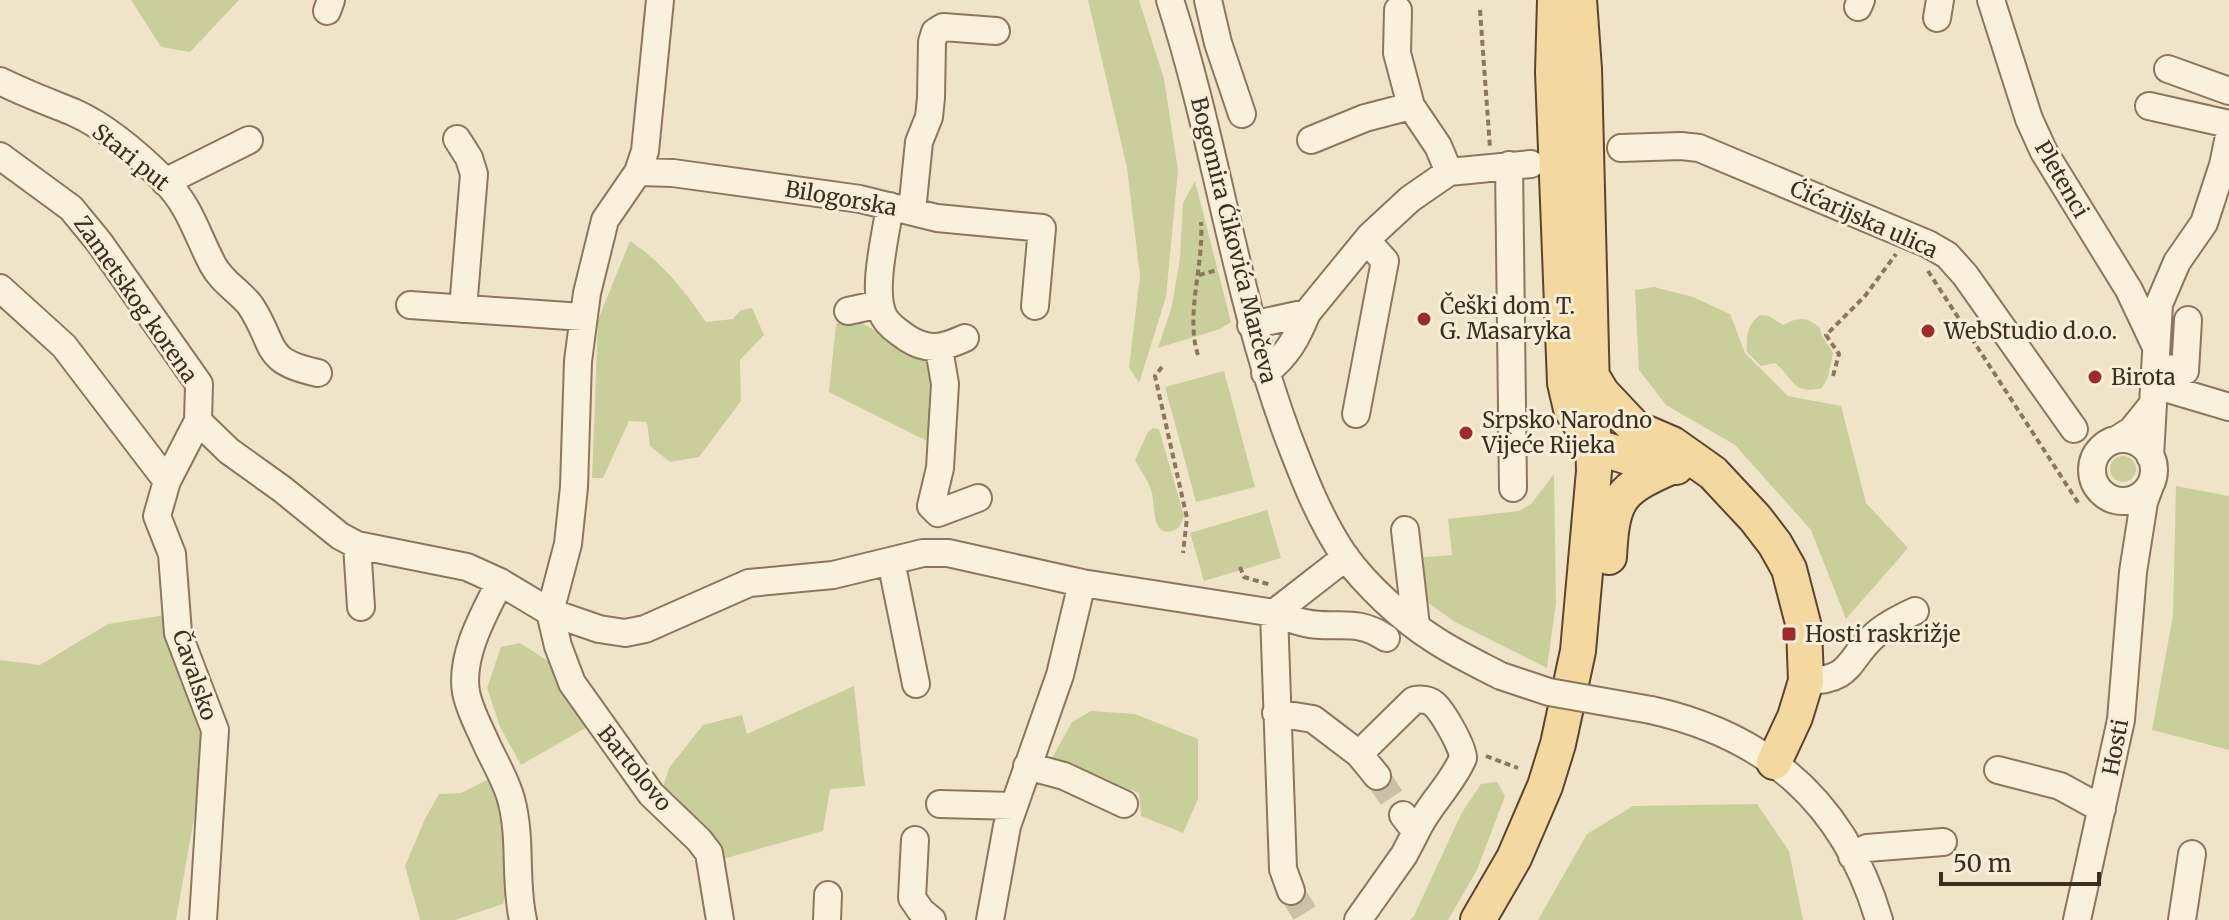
<svg xmlns="http://www.w3.org/2000/svg" width="2229" height="920" font-family="Merriweather,serif">
  <style>
    .green { fill: #c9cf9b }
    .lines { fill: none; stroke-linecap: round; stroke-linejoin: round }
    .minor-tunnel { stroke: #ccc0a6; stroke-width: 26; stroke-dasharray: 26 13; stroke-linecap: butt }
    .minor-casing { stroke: #8d765c; stroke-width: 30 }
    .major-casing { stroke: #5b4430; stroke-width: 38 }
    .path { stroke: #8d765c; stroke-width: 4; stroke-dasharray: 6 4; stroke-linecap: butt }
    .minor { stroke: #faf1dc; stroke-width: 26 }
    .major { stroke: #f3d9a0; stroke-width: 34 }
    .minor-bridge-casing { stroke: #8d765c; stroke-width: 30; stroke-linecap: butt }
    .minor-bridge { stroke: #faf1dc; stroke-width: 26 }
    .poi-dot { fill: #9e2a2b; stroke: #f7eed8; stroke-width: 3 }
    .labels { text-anchor: middle; stroke-width: 6; stroke-linejoin: round; paint-order: stroke }
    .street-label { font-size: 22px; fill: #3d2e20; stroke: #f7eed8 }
    .poi-label { font-size: 22px; fill: #3d2e20; stroke: #f7eed8; text-anchor: start }
  </style>
  <rect width="100%" height="100%" fill="#f0e4c8"/>
  <!-- green -->
  <path class="green" d="M131,0H239L190,52L161,47Z
    M1088,0H1139L1164,79L1178,170L1166,297L1139,383L1129,367L1140,276L1127,168Z
    M1195,181L1231,322L1220,329L1158,348L1172,306L1180,258L1183,203Z
    M630,241C663,263 684,290 706,322L733,319L741,310L752,308L764,335L740,360L741,401L699,457L670,462L650,446L647,422L629,421L603,478H592L598,320Z
    M1654,287L1693,297L1730,314L1745,353L1788,396L1841,406L1866,503L1908,548L1846,619L1811,530L1735,445L1666,405L1639,370L1635,290Z
    M1760,315L1769,316L1783,325C1798,317 1807,316 1820,328L1821,334L1833,353L1828,377L1822,388C1793,396 1794,378 1775,363L1761,366L1747,352C1746,337 1747,324 1760,315Z
    M852,317L930,363L929,442L829,392L836,324Z
    M1224,371L1255,487L1196,502L1165,387Z
    M1153,428L1159,429L1184,516C1181,523 1180,529 1172,531C1150,537 1156,502 1151,490C1148,480 1140,470 1135,460L1148,432Z
    M2110 469a13 13 0 1 1 26 0a13 13 0 1 1-26 0Z
    M1554,474L1556,603L1547,668L1455,622L1407,588L1404,559L1452,555L1448,519L1519,511L1531,504Z
    M2176,486L2229,496V750L2152,730L2173,616Z
    M1267,510L1281,558L1204,581L1190,533Z
    M165,615L209,734L176,920H0V660L40,665L108,624Z
    M520,643L548,661L567,688L587,727L521,765L500,727L487,688L501,647Z
    M854,686L865,786L830,789L823,831L719,860L662,790L669,768L703,725L742,715L747,734Z
    M1091,711L1135,714L1198,739V799L1183,833L1141,816L1139,793L1051,760L1072,722Z
    M489,779L498,788L514,859L503,904L455,920H420L405,866L425,819L439,794L461,793Z
    M1497,782L1505,796L1477,870L1448,920H1410L1414,916L1461,814L1481,784Z
    M1757,804L1789,851L1803,920H1538L1587,834L1633,806Z"/>
  <g class="lines">
    <!-- minor-tunnel -->
    <path class="minor-tunnel" d="M1377,776L1403,815
      M1291,891L1309,920"/>
    <!-- minor casing -->
    <g class="minor-casing">
      <path id="minor" d="M660,0L645,151L638,172L605,220L587,293L578,361L574,487L568,544L550,612L558,646L572,683L651,794L699,840L709,853L720,920
        M1170,0C1216,143 1235,293 1287,434C1303,476 1319,518 1344,555C1365,584 1402,619 1432,638C1454,653 1478,664 1501,676
        M1208,0L1218,43L1242,114
        M1991,0L2029,119L2044,152L2129,290L2156,347
        M1858,7L1861,0
        M1398,10L1397,53L1411,106L1438,146L1449,172
        M327,11L331,0
        M1937,18L1940,0
        M2168,69L2229,91
        M0,81C24,93 48,102 73,112C107,127 139,155 165,181C190,206 197,235 213,265C222,282 239,291 250,305C277,345 261,361 318,373
        M2149,106L2229,124
        M457,139L469,158L474,174L463,309
        M1311,140L1365,118L1411,106
        M1621,148L1681,146L1699,148L1928,244L1947,255L1965,275L2074,429
        M0,156L71,208L99,242L199,384L198,421L229,451L282,489L340,536L357,545L467,567L500,582L550,612L599,629L625,633L645,629L749,583L833,575L923,553H948L1082,583L1274,613L1346,557
        M1509,165L1513,488
        M638,172L673,173L860,199L937,218L1042,228L1035,306
        M165,182L249,140
        M890,206C886,234 871,292 884,317C889,326 899,332 907,338C929,352 943,348 965,338
        M912,211L919,142L929,117L931,98L932,42L935,32L943,27L996,31
        M0,288L64,346L167,481L157,516L172,554L178,633L215,730L203,920
        M410,305L582,317
        M848,311L880,304
        M1307,313L1370,236L1410,199L1449,172L1531,164
        M1251,325L1307,313C1297,338 1287,356 1265,373
        M939,349L945,384L940,468L931,506L938,513L978,498
        M2156,366L2185,371L2188,320
        M2155,385L2229,407
        M2153,404L2159,304L2177,262L2204,223L2223,165L2229,136
        M1356,414L1385,261L1367,241
        M2118,439L2132,430L2153,404L2150,456
        M2092 470a31 31 0 1 1 62 0a31 31 0 1 1-62 0Z
        M167,481L198,421
        M1405,530L1416,626
        M357,545L361,607
        M891,561L916,684
        M500,582C484,614 460,655 466,692C469,709 479,727 486,743C494,761 506,780 511,799C522,839 514,880 523,920
        M1806,681C1854,680 1846,660 1876,634C1887,624 1902,617 1915,611
        M1651,710C1768,736 1845,804 1879,920
        M1276,713L1313,719L1359,754L1377,776
        M1359,754L1414,700C1421,699 1428,699 1434,704C1443,712 1463,747 1463,758C1451,786 1428,805 1416,832
        M1027,766L1064,776L1124,804
        M1998,770L2060,786L2102,809
        M940,804L1014,806
        M915,840L912,898L921,911L932,920
        M1852,856L1867,848L1943,842
        M1291,891L1283,869L1274,613C1284,616 1294,621 1305,623C1337,630 1354,617 1386,638
        M827,920L828,895
        M990,920L1007,826L1060,675L1082,583
        M1358,920L1404,855L1416,832L1403,815
        M2077,920L2121,720L2133,572L2144,502L2151,483
        M2182,920L2192,854"/>
    </g>
    <!-- major casing -->
    <g class="major-casing">
      <path id="major" d="M1555,0L1553,72L1565,383L1571,409L1594,446L1628,457L1673,466
        M1590,373L1602,393L1635,428L1672,444L1713,473L1755,518L1775,544L1789,569L1804,627L1806,681L1795,717L1774,762
        M1609,557C1612,497 1620,489 1673,466L1676,467
        M1478,920L1514,858L1545,786L1558,744L1578,651L1594,471L1584,69L1579,0"/>
    </g>
    <!-- path -->
    <path class="path" d="M1480,10L1490,148
      M1928,271L2079,504
      M1199,275L1217,270
      M1198,355C1185,316 1204,264 1201,222
      M1162,367L1155,376L1187,518L1183,553
      M1833,376L1839,354L1826,335L1865,296L1896,254
      M1240,567L1244,577L1271,585
      M1486,756L1518,768"/>
    <!-- minor -->
    <use href="#minor" class="minor"/>
    <!-- major -->
    <use href="#major" class="major"/>
    <!-- minor-bridge casing -->
    <g class="minor-bridge-casing">
      <path id="minor-bridge" d="M1501,676L1549,692L1651,710"/>
    </g>
    <!-- minor-bridge -->
    <use href="#minor-bridge" class="minor-bridge"/>
  </g>
  <!-- markers -->
  <g class="poi-dot">
    <circle cx="1424" cy="319" r="8"/>
    <circle cx="1928" cy="331" r="8"/>
    <circle cx="2095" cy="377" r="8"/>
    <circle cx="1466" cy="433" r="8"/>
    <rect x="1781" y="626" width="16" height="16" rx="4"/>
  </g>
  <g class="labels">
    <!-- street labels -->
    <g class="street-label">
      <text transform="translate(131 157) rotate(39)" y="8">Stari put</text>
      <text transform="translate(2062 179) rotate(60)" y="8">Pletenci</text>
      <text transform="translate(841 198) rotate(10)" y="8">Bilogorska</text>
      <text transform="translate(1864 219) rotate(24)" y="8">Ćićarijska ulica</text>
      <text transform="translate(1234 240) rotate(76)" y="8">Bogomira Ćikovića Marčeva</text>
      <text transform="translate(136 299) rotate(55)" y="8">Zametskog korena</text>
      <text transform="translate(195 675) rotate(71)" y="8">Čavalsko</text>
      <text transform="translate(2115 747) rotate(-79)" y="8">Hosti</text>
      <text transform="translate(635 768) rotate(51)" y="8">Bartolovo</text>
    </g>
    <!-- poi labels -->
    <g class="poi-label">
      <text x="1440" y="314">Češki dom T.<tspan x="1440" dy="25">G. Masaryka</tspan></text>
      <text x="1944" y="339">WebStudio d.o.o.</text>
      <text x="2111" y="385">Birota</text>
      <text x="1482" y="428">Srpsko Narodno<tspan x="1482" dy="25">Vijeće Rijeka</tspan></text>
      <text x="1805" y="642">Hosti raskrižje</text>
    </g>
  </g>
  <!-- scale -->
  <path d="M1941 872v12h158v-12" fill="none" stroke="#3d2e20" stroke-width="4"/>
  <text x="1953" y="872" font-size="24" fill="#3d2e20" stroke="#f7eed8" stroke-width="6" paint-order="stroke">50 m</text>
</svg>
